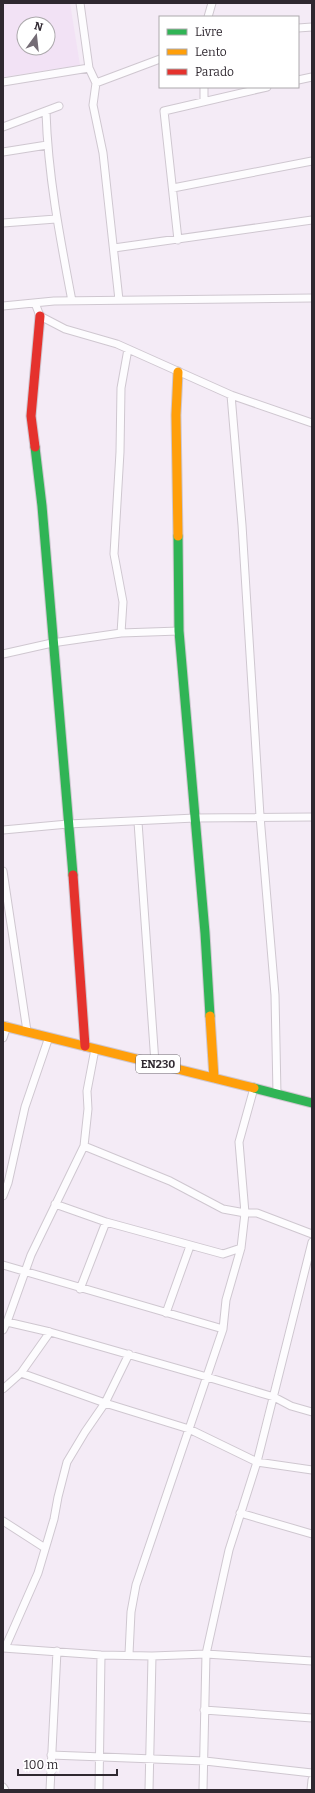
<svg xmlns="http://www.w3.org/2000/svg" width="315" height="1793" font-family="Bitter,serif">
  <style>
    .built { fill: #f2e2f5; fill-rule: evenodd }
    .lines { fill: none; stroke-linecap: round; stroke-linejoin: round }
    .street-casing { stroke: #cfc7d0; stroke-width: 9 }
    .fast-casing { stroke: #cfc7d0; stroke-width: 11 }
    .slow-casing { stroke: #cfc7d0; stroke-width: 11 }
    .jam-casing { stroke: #cfc7d0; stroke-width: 11 }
    .street { stroke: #fdfcfe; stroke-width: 7 }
    .fast { stroke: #30b455; stroke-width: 9 }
    .slow { stroke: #ff9f0a; stroke-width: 9 }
    .jam { stroke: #e5322d; stroke-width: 9 }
    .labels { text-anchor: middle; stroke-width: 3.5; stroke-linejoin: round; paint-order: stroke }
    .shield { fill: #fff; stroke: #6d686e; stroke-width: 1 }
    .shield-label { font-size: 11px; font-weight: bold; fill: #2f2830 }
  </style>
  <rect width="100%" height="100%" fill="#f4ebf6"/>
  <!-- built -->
  <path class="built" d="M3,3H70L80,65L3,77ZM24,24H48V48H24Z"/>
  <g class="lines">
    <!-- street casing -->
    <g class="street-casing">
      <path id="street" d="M80,3L89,68L96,83L93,105L103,153L119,300
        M208,17L212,3
        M298,28L312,27
        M298,80L312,77
        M3,82L89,68
        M96,83L160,59
        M204,101V87
        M46,112C48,176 60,238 72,301
        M3,127L59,106
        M3,152L47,145
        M173,188L312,161
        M3,223L56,219
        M178,240L164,111L267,87
        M114,248L312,220
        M35,303L40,316L65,329L117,344L231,395L312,423
        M3,306L54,301L312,298
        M231,395L242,525L260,816L275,995L277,1094
        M121,633L123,602L114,554L120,452L121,388L128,349
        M3,654L52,643L121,633L179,631
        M138,822L155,1063
        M3,830L68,824L195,818L312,817
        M3,871L27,1031
        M3,1038L7,1026
        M95,1049L87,1091L88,1109L84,1146L31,1255L7,1322L50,1332L207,1377L274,1397L291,1406L312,1412
        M254,1088L239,1142L245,1213H257L312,1234
        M84,1146L170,1181L223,1209L245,1213L241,1248L226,1300L223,1329L136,1585L131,1612L129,1654
        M3,1196L8,1183L25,1107L49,1037
        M55,1204L106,1222L223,1254L241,1248
        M3,1265L223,1329
        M80,1289L106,1222
        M166,1313L190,1246
        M3,1330L7,1322
        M21,1373L105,1403L189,1429L257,1462L312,1470
        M3,1389L21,1373L50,1332
        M240,1513L312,1534
        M3,1521L45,1548
        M3,1648L101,1655L152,1656L206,1654L312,1661
        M5,1648L38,1573L54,1519L58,1497L67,1462L85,1432L105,1403L129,1354
        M204,1710L312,1718
        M51,1755L205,1761L312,1773
        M3,1787L5,1790
        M50,1790L57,1651
        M99,1790L101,1655
        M149,1790L152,1656
        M203,1790L206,1654L229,1550L257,1462L312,1242
        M311,1790L312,1780"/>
    </g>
    <!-- fast casing -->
    <g class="fast-casing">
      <path id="fast" d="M35,447L42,506L73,875
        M178,536L179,631L205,933L210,1016
        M254,1088L312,1103"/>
    </g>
    <!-- slow casing -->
    <g class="slow-casing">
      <path id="slow" d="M178,536L176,415L178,372
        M210,1016L214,1078
        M3,1026L254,1088"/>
    </g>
    <!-- jam casing -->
    <g class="jam-casing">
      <path id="jam" d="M35,447L31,416L40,316
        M73,875L85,1046"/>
    </g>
    <!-- street -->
    <use href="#street" class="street"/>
    <!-- fast -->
    <use href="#fast" class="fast"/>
    <!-- slow -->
    <use href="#slow" class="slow"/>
    <!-- jam -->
    <use href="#jam" class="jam"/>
  </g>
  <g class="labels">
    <!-- shield labels -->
    <rect class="shield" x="136" y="1055" width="44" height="18" rx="3"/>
    <g class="shield-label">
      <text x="158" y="1068">EN230</text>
    </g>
  </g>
  <!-- border -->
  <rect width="315" height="1793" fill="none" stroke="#2f2830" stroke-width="8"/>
  <!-- legend -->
  <rect x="159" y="16" width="140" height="72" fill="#ffffff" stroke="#aca9ac"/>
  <rect x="167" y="29" width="20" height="6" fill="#30b455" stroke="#aca9ac"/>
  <text x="195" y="36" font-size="12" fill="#2f2830">Livre</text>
  <rect x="167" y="49" width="20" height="6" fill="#ff9f0a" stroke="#aca9ac"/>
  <text x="195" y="56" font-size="12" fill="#2f2830">Lento</text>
  <rect x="167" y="69" width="20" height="6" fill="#e5322d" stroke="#aca9ac"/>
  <text x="195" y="76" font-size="12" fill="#2f2830">Parado</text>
  <!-- north arrow -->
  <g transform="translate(36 36) rotate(15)"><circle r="19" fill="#ffffff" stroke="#aca9ac"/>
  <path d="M0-3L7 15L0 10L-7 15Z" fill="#746c75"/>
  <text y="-6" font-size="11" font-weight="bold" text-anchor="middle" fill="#2f2830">N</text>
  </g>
  <!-- scale -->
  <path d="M18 1769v6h99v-6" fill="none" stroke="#2f2830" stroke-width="2"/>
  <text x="24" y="1769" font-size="12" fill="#2f2830" stroke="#ffffff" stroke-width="3" paint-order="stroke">100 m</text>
</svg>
